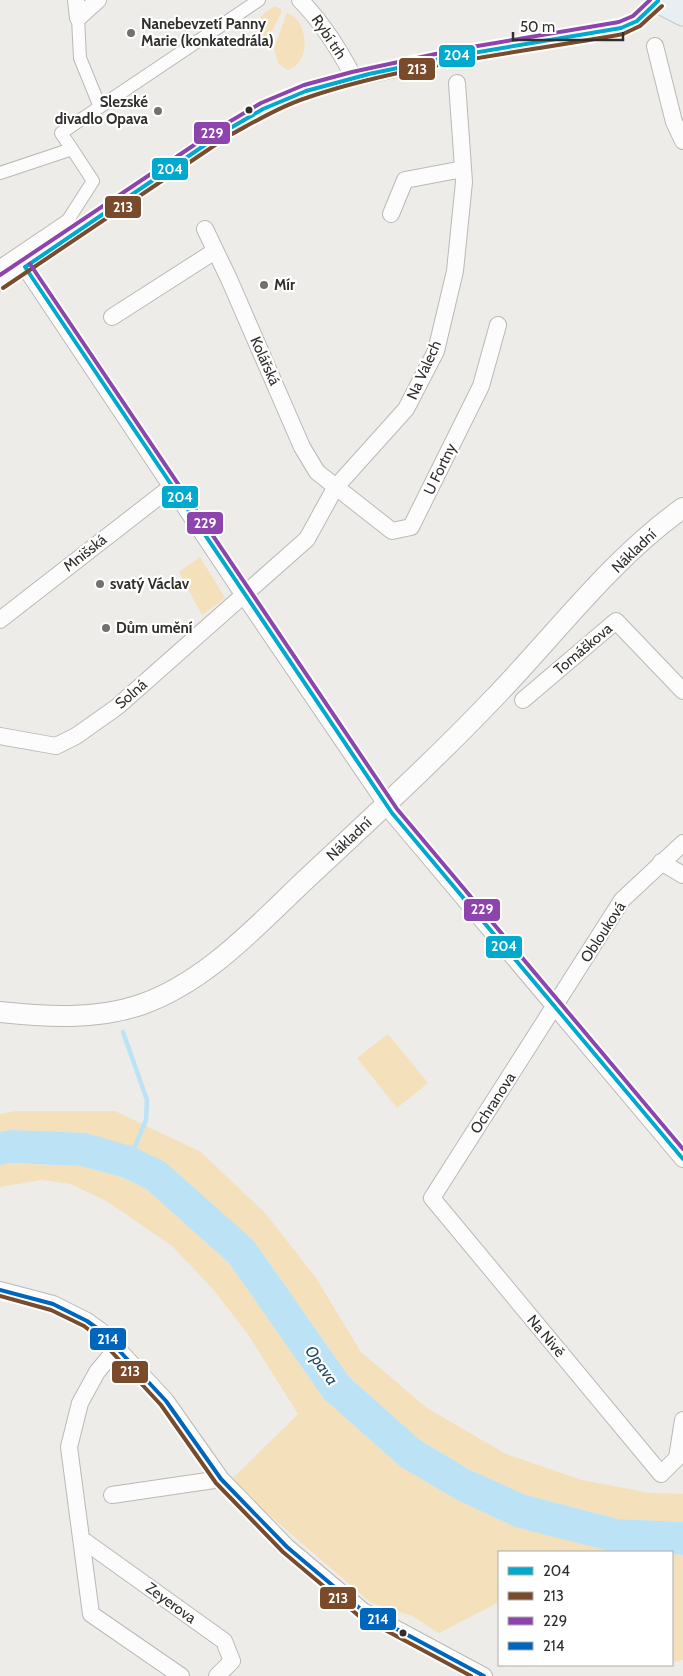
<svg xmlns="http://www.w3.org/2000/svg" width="683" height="1676" font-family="Cabin,sans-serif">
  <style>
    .green { fill: #f4e0ba }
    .water { fill: #bce3f5 }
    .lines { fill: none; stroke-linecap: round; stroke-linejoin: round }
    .stream { stroke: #bce3f5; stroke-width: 4.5 }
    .pedestrian-casing { stroke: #bab9b6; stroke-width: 14 }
    .minor-casing { stroke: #bab9b6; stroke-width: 18 }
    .tertiary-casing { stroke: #bab9b6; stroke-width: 22 }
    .primary-casing { stroke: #cbcac9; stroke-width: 27 }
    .pedestrian { stroke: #fcfcfc; stroke-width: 12 }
    .minor { stroke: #fcfcfc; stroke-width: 16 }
    .tertiary { stroke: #fcfcfc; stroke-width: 20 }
    .primary { stroke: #e8eff2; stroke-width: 25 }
    .bus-1-casing { stroke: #fff; stroke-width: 8 }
    .bus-2-casing { stroke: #fff; stroke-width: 8 }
    .bus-3-casing { stroke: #fff; stroke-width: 8 }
    .bus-4-casing { stroke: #fff; stroke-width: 8 }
    .bus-1 { stroke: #00a9ce; stroke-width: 4 }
    .bus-2 { stroke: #7a4b2a; stroke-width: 4 }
    .bus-3 { stroke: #8e44ad; stroke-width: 4 }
    .bus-4 { stroke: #0065bd; stroke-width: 4 }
    .poi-dot { fill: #72716f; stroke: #fff; stroke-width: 2 }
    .bus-dot { fill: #302f2d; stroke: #fff; stroke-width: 2 }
    .labels { text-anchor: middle; stroke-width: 4.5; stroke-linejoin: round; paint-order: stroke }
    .poi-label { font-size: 15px; font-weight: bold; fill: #302f2d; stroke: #fff; text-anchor: start }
    .street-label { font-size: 15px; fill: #302f2d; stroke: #fff }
    .water-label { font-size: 16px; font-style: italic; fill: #224e61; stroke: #fff }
    .line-badge { stroke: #fff; stroke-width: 2 }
    .badge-label { font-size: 14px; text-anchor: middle; font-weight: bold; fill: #fff }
  </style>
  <rect width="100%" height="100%" fill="#eeece9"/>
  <!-- green -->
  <path class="green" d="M275,6L281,9V13L264,47C245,33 259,14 275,6Z
    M287,13C309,19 312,65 287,70L278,63L274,48Z
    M200,557L225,598L202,615L179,572Z
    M388,1034L428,1083L397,1108L357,1058Z
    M16,1111H115L201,1152L266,1214L316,1278L361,1352L427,1408L506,1454L582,1480L650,1493L683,1494V1522L618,1519L526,1495L470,1470L420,1440L349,1377L254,1241L86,1133L0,1132V1114Z
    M12,1163L80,1166L122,1177L146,1189L229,1263L324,1399L401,1467L455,1499L515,1527L621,1552H499V1602L439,1633L412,1616L371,1603L230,1481L298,1414L247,1333L212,1288L172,1246L108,1202L71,1184L42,1180L0,1187V1165Z
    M672,1554L683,1555V1660L672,1663Z"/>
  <!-- water -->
  <path class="water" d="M10,1130L86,1133L134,1147L165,1162L254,1241L349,1377L420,1440L470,1470L526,1495L618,1519L683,1522V1555L672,1554V1552H613L515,1527L455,1499L401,1467L324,1399L229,1263L146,1189L122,1177L80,1166L12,1163L0,1165V1132Z"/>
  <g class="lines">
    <!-- stream -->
    <path class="stream" d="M123,1032L147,1100L146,1120L133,1151"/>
    <!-- pedestrian casing -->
    <g class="pedestrian-casing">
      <path id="pedestrian" d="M78,18L80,58L100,107
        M0,173L72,149L61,133L259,0
        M10,277L3,264L68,220L93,181L72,149"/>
    </g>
    <!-- minor casing -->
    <g class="minor-casing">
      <path id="minor" d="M76,0L78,18L98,0
        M300,0C323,23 339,49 354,78
        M655,46L674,122L683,141
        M391,214L405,180L463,169
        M205,229L229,279L302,447L317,472L392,531L411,527L481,386L498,325
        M25,267L243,594L392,813L683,1159
        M0,283L227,130L263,109L306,91L354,78L455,56L621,28L637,21L658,1
        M112,317L215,251
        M0,620L171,487
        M523,700L616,621L683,691
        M0,736L56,746L76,736L117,707L307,539L335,488L406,409L436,351L455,271L464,182L457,83
        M683,843L622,900L432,1198L661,1474L677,1458L683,1420
        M661,862L683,875
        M0,1290L53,1304L87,1321L101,1331L166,1401L221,1479L287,1547L363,1611L484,1676
        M117,1348L97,1372L80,1403L69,1447L91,1614L181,1676
        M112,1495L221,1479
        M83,1540L224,1641L232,1661L217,1676"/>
    </g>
    <!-- tertiary casing -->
    <g class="tertiary-casing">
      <path id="tertiary" d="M0,1012C46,1017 96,1020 140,1005C204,983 254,929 302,883C366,823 432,763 493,699C555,635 610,560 683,508"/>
    </g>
    <!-- primary casing -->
    <g class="primary-casing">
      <path id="primary" d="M658,0L683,13"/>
    </g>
    <!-- pedestrian -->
    <use href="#pedestrian" class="pedestrian"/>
    <!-- minor -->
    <use href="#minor" class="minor"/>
    <!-- tertiary -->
    <use href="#tertiary" class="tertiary"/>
    <!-- primary -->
    <use href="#primary" class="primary"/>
    <!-- bus-1 casing -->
    <g class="bus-1-casing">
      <path id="bus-1" d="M25,267L392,813L683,1159
        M25,267L227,130L263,109L306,91L369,74L455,56L621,28L637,21L658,1"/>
    </g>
    <!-- bus-2 casing -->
    <g class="bus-2-casing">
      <path id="bus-2" d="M3,288L230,135C256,121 281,106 309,97C408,64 520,53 623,34L640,26L662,6
        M0,1296L51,1310L84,1326L97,1336L161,1405L216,1483L283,1552L359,1616L471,1676"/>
    </g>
    <!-- bus-3 casing -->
    <g class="bus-3-casing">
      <path id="bus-3" d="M30,264L397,809L683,1149
        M0,275L224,125L261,103L304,85L352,72L454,50L619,22L633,16L650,0"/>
    </g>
    <!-- bus-4 casing -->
    <g class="bus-4-casing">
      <path id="bus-4" d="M0,1290L53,1304L87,1321L101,1331L166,1401L221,1479L287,1547L363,1611L484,1676"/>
    </g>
    <!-- bus-1 -->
    <use href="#bus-1" class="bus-1"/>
    <!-- bus-2 -->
    <use href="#bus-2" class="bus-2"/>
    <!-- bus-3 -->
    <use href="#bus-3" class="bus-3"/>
    <!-- bus-4 -->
    <use href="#bus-4" class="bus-4"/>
  </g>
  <!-- markers -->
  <g class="poi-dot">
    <circle cx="131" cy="33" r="5"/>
    <circle cx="158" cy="111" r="5"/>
    <circle cx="264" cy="285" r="5"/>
    <circle cx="100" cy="584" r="5"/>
    <circle cx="106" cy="628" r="5"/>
  </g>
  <g class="bus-dot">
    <circle cx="249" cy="110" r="4.5"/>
    <circle cx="403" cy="1633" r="4.5"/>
  </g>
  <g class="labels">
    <!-- poi labels -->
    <g class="poi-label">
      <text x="141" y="29">Nanebevzetí Panny<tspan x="141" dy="17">Marie (konkatedrála)</tspan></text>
      <text x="148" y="107" text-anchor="end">Slezské<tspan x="148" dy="17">divadlo Opava</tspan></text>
      <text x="274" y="290">Mír</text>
      <text x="110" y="589">svatý Václav</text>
      <text x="116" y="633">Dům umění</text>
    </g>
    <!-- street labels -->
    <g class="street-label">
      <text transform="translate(329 37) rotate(56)" y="5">Rybí trh</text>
      <text transform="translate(265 361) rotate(66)" y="5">Kolářská</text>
      <text transform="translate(424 370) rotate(-66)" y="5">Na Valech</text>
      <text transform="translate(440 469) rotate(-64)" y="5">U Fortny</text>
      <text transform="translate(634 551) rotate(-44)" y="5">Nákladní</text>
      <text transform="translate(85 553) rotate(-38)" y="5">Mnišská</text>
      <text transform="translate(583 649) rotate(-40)" y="5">Tomáškova</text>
      <text transform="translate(131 694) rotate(-41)" y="5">Solná</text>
      <text transform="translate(349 839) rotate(-43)" y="5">Nákladní</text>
      <text transform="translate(603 932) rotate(-57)" y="5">Oblouková</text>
      <text transform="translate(493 1103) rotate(-57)" y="5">Ochranova</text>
      <text transform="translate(546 1336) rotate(50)" y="5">Na Nivě</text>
      <text transform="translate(171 1603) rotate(36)" y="5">Zeyerova</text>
    </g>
    <!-- water labels -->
    <g class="water-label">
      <text transform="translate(322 1365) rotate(55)" y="6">Opava</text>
    </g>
  </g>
  <g class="line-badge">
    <rect x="438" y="44" width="38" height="24" rx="5" fill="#00a9ce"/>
    <rect x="398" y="57" width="38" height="24" rx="5" fill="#7a4b2a"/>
    <rect x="193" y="121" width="38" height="24" rx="5" fill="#8e44ad"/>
    <rect x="151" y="157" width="38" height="24" rx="5" fill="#00a9ce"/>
    <rect x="104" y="195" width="38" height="24" rx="5" fill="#7a4b2a"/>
    <rect x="161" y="485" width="38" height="24" rx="5" fill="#00a9ce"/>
    <rect x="186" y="511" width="38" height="24" rx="5" fill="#8e44ad"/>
    <rect x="463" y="898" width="38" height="24" rx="5" fill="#8e44ad"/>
    <rect x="485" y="935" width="38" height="24" rx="5" fill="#00a9ce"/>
    <rect x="89" y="1327" width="38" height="24" rx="5" fill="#0065bd"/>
    <rect x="111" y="1360" width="38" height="24" rx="5" fill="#7a4b2a"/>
    <rect x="319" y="1586" width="38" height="24" rx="5" fill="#7a4b2a"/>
    <rect x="359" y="1607" width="38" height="24" rx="5" fill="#0065bd"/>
  </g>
  <g class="badge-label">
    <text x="457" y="60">204</text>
    <text x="417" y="74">213</text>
    <text x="212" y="138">229</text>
    <text x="170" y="174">204</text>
    <text x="123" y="212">213</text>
    <text x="180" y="502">204</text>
    <text x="205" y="528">229</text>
    <text x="482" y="914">229</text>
    <text x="504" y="951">204</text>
    <text x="108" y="1344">214</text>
    <text x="130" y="1376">213</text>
    <text x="338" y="1603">213</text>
    <text x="378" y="1624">214</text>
  </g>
  <!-- legend -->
  <rect x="498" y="1551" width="175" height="115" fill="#ffffff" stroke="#acacab"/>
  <rect x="508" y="1567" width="25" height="8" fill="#00a9ce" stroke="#acacab"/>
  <text x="543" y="1576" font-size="15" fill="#302f2d">204</text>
  <rect x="508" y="1592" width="25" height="8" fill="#7a4b2a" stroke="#acacab"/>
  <text x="543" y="1601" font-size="15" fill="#302f2d">213</text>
  <rect x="508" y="1617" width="25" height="8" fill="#8e44ad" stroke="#acacab"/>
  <text x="543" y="1626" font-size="15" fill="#302f2d">229</text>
  <rect x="508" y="1642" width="25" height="8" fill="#0065bd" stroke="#acacab"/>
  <text x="543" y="1651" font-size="15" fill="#302f2d">214</text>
  <!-- scale -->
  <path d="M513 32v8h110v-8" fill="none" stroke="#302f2d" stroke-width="2.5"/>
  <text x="520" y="32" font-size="15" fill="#302f2d" stroke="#ffffff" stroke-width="4" paint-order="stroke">50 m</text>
</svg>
